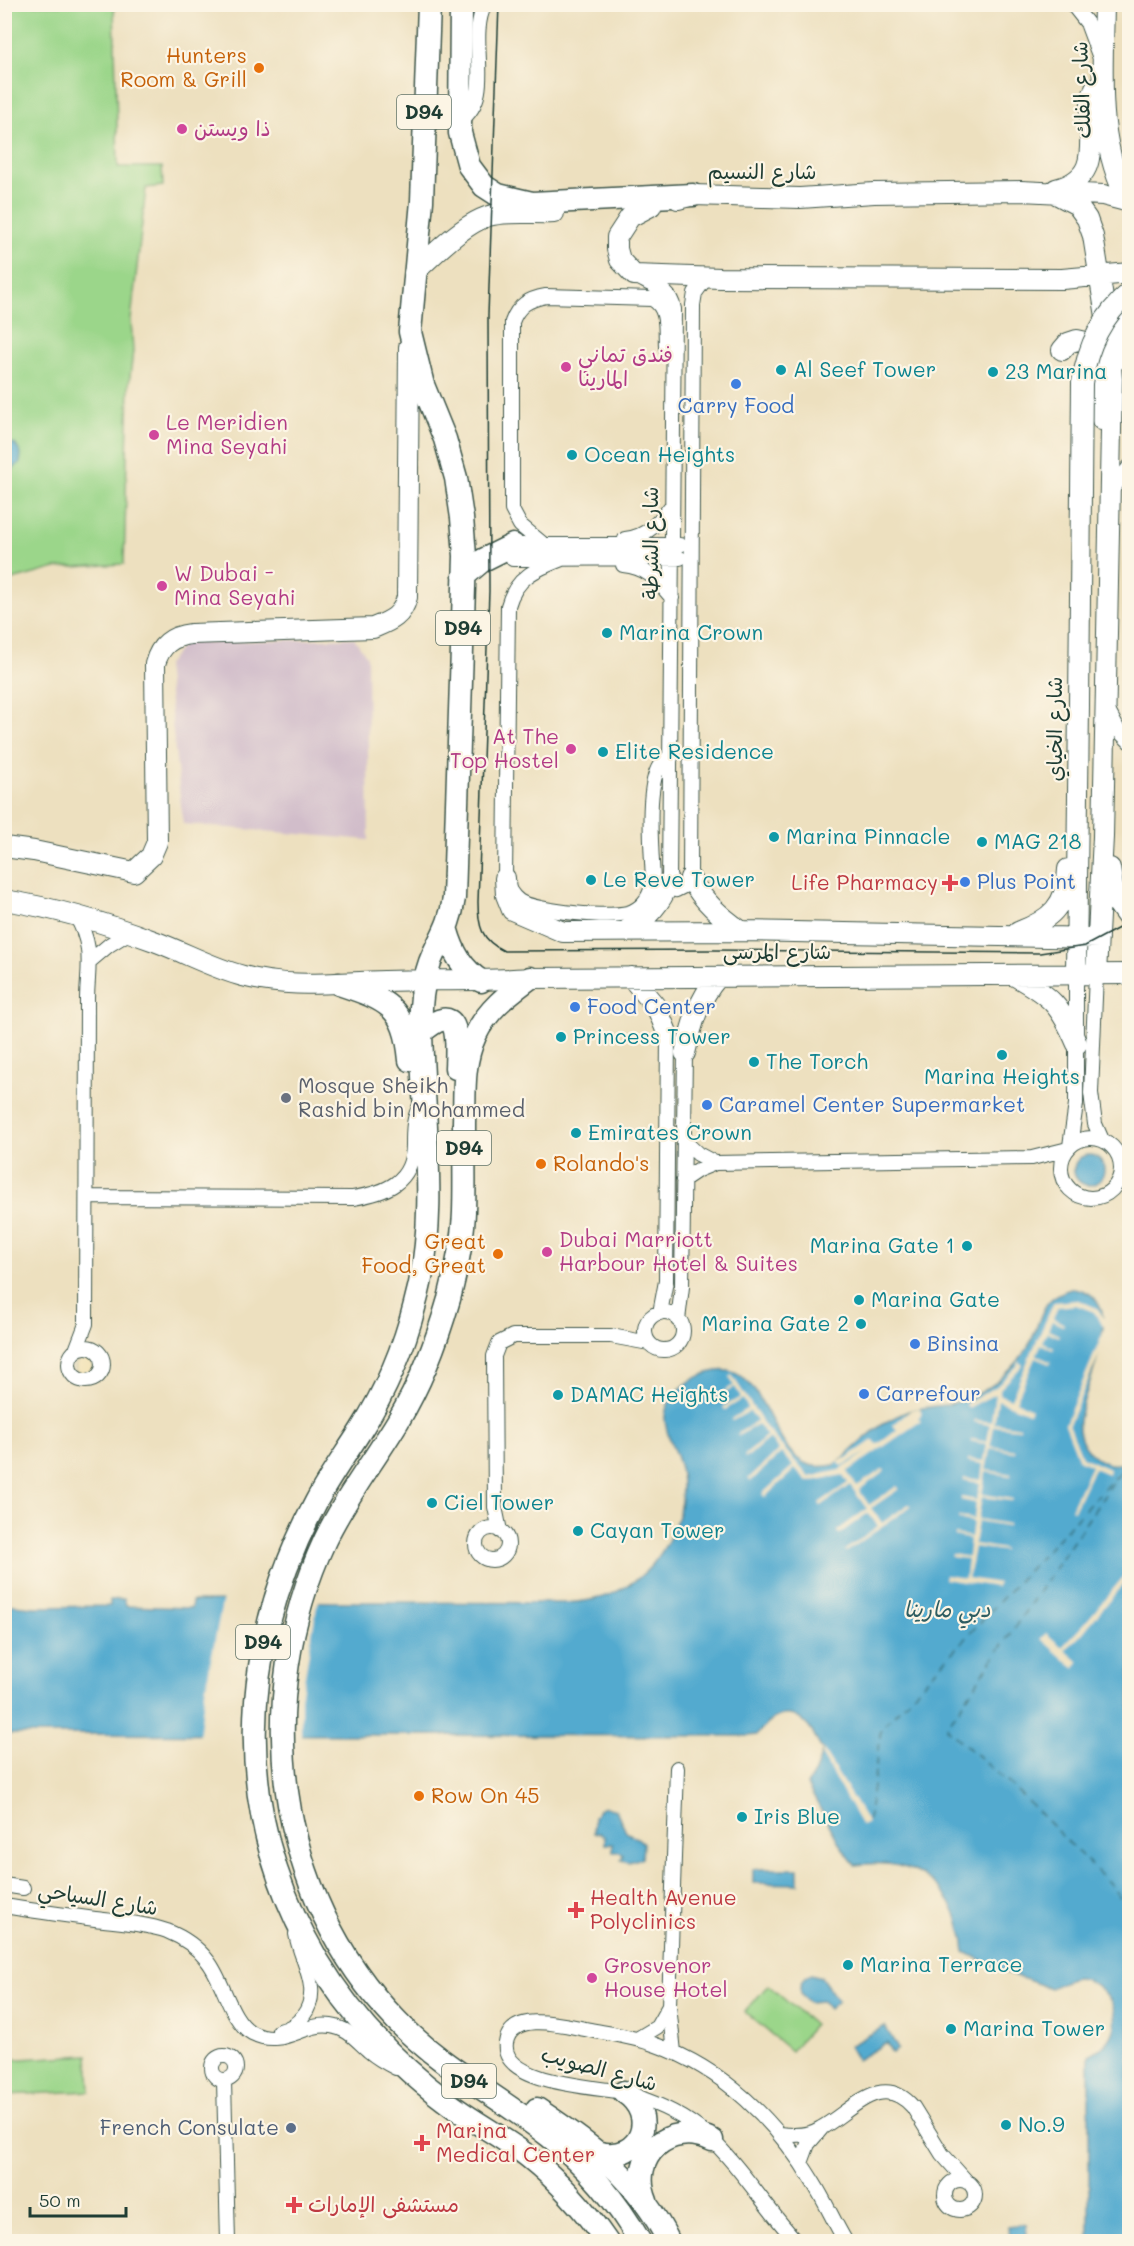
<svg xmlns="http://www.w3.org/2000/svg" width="1134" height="2246" font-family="Mali,'Playpen Sans Arabic',sans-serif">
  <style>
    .industrial { fill: #d1bdca }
    .green { fill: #9bd68a; stroke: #5d8a5f; stroke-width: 1.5 }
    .sand { fill: #eeda9e; stroke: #868c69; stroke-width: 1.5 }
    .water { fill: #52aacf; stroke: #387482; stroke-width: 1.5 }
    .pier { fill: #ede0bf }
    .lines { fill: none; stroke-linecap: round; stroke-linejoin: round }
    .ferry { stroke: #2e5e62; stroke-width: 1.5; stroke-dasharray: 8 6; stroke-linecap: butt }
    .street-casing { stroke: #3e5549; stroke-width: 16 }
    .secondary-casing { stroke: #3e5549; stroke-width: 22 }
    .primary-casing { stroke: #3e5549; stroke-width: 25 }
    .street { stroke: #fff; stroke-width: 14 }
    .secondary { stroke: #fff; stroke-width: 20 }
    .primary { stroke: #fff; stroke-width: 22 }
    .tram { stroke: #1f3d34; stroke-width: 1.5 }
    .secondary-bridge-casing { stroke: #3e5549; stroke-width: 22; stroke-linecap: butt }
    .secondary-bridge { stroke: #fff; stroke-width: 20 }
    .food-dot { fill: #e8710a; stroke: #fcf5e5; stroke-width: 2 }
    .hotel-dot { fill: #d1479c; stroke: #fcf5e5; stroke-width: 2 }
    .culture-dot { fill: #0f9aa8; stroke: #fcf5e5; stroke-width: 2 }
    .shop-dot { fill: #3f7fe0; stroke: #fcf5e5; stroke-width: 2 }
    .health-dot { fill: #e0444e; stroke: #fcf5e5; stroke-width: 2 }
    .worship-dot { fill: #6b7280; stroke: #fcf5e5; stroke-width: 2 }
    .service-dot { fill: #5c6f8a; stroke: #fcf5e5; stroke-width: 2 }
    .labels { text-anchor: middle; stroke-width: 4.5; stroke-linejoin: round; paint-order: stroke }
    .shield { fill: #fcf5e5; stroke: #617469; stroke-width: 1.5 }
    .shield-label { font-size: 20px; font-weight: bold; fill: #1f3d34 }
    .food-label { font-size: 21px; fill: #c56008; stroke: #fcf5e5; text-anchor: end }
    .street-label { font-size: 21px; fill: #1f3d34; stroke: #fcf5e5 }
    .hotel-label { font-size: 21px; fill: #b23c85; stroke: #fcf5e5; text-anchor: start }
    .culture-label { font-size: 21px; fill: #0d838f; stroke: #fcf5e5; text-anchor: start }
    .shop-label { font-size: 21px; fill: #366cbe; stroke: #fcf5e5; text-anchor: start }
    .health-label { font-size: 21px; fill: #be3a42; stroke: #fcf5e5; text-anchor: start }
    .worship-label { font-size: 21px; fill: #5b616d; stroke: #fcf5e5; text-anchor: start }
    .service-label { font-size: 21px; fill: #4e5e75; stroke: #fcf5e5; text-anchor: end }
    .water-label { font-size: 22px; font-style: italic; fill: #2e5e62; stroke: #fcf5e5 }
  </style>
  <rect width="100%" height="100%" fill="#fcf5e5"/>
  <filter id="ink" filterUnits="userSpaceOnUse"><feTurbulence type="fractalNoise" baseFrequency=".0167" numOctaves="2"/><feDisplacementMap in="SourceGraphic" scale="12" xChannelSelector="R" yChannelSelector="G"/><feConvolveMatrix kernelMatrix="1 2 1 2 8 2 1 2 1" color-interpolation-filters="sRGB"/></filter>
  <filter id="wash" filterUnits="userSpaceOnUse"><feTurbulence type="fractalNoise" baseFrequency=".008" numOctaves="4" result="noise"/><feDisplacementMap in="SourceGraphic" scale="24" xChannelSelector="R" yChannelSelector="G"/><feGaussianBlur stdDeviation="1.35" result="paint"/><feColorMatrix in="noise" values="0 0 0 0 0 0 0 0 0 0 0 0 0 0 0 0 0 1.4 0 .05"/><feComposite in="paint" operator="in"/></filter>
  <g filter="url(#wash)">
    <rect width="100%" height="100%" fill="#ede0bf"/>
    <!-- industrial -->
    <path class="industrial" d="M354,638L367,657L369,840L183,824L166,666L184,643Z"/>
    <!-- green -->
    <path class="green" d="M5,5H114L118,167H162L163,186L146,188L131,320L133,351L129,385L124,564L56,568L5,582Z
      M768,1985L814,2025L791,2051L745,2012Z
      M88,2055L90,2091L5,2095V2060Z"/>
    <!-- sand -->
    <path class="sand" d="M75 1367a9 9 0 1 1 18 0a9 9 0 1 1-18 0Z"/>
    <!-- water -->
    <path class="water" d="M5,442L15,444L21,454L20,463C0,477 13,486 5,505Z
      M1074 1170a15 15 0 1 1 30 0a15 15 0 1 1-30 0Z
      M1074,1288C1134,1299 1084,1381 1079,1421C1077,1433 1083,1446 1092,1454C1104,1466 1114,1466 1130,1462L1129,2241H1089V2055C1098,2050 1106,2046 1111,2037C1125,2012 1104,1980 1077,1978C1069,1978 1058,1985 1050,1988L1002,1971L965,1952C959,1889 918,1856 855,1865L841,1846L807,1785L815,1772L823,1750C818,1745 817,1739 813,1733C795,1706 775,1711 757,1735L748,1736L5,1734L4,1604L34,1607L110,1606V1600L124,1599L126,1606L191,1608L192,1601L565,1603C584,1602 602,1599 618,1591C661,1570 687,1519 681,1473C678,1454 664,1433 665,1416C667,1393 695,1374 717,1371C766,1364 769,1450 807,1464C816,1468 825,1466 834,1465C860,1446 872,1426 904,1413C914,1408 925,1408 936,1406C960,1404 984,1394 1002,1377C1014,1367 1024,1355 1031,1341C1044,1313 1039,1298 1074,1288Z
      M605,1807L616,1810L626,1832L639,1839L643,1844L642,1858L629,1862L621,1860L623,1855L620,1852H613V1844H605V1837L600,1833H594V1817L600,1808Z
      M753,1869H798V1884L753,1883Z
      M811,1974L821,1977L838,2001L829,2009L822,2001L809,2002L800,1994C799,1983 802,1979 811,1974Z
      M885,2026L898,2049L892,2053L886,2043L857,2060L849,2046Z
      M1026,2224L1027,2237L1009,2239L1008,2226Z"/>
    <!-- pier -->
    <path class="pier" d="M1078,1300L1097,1308L1111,1328L1069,1424L1082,1457L1109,1469L1108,1474L1094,1468L1074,1510L1071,1509L1091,1466L1079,1460L1065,1424L1105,1328L1094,1312L1076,1305L1058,1307L1053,1318L1064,1324L1063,1326L1052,1321L1048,1330L1059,1335L1058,1337L1047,1332L1042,1342L1054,1348L1053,1350L1041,1345L1036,1355L1051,1362L1050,1364L1035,1358L1016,1401L1031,1409L1029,1413L998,1400L994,1423L1020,1427V1429L994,1426L990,1446L1015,1450V1452L990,1448L986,1470L1011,1474V1476L986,1472L982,1494L1013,1499L1012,1501L982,1497L978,1519L1008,1524V1526L978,1521L974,1544L1004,1549V1551L974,1547L968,1578L998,1583L997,1587L944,1579L945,1575L965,1578L967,1559L951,1557L952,1554L968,1557L970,1539L955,1536V1534L971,1537L973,1522L958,1519V1517L974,1519L976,1503L961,1500V1497L977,1500L980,1483L964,1480V1478L981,1480L983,1464L968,1461V1459L984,1461L987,1444L971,1441V1439L987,1442L990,1425L974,1422L975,1420L991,1422L995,1394L968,1408L966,1404L997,1386L1017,1366L1019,1361L1023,1365L1000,1389V1395L1011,1399L1054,1302Z
      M732,1375L767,1429L809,1477L840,1470L866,1453L842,1466L838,1462L844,1458L845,1459L873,1440L877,1445L897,1430L893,1425L911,1410L919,1408L923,1413L918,1418L921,1421L847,1472L857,1486L883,1469L885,1471L859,1490L869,1505L897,1486L899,1489L871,1508L882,1523L909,1504L911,1506L846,1552L845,1550L878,1526L868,1513L839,1534L837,1531L867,1509L850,1485L821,1506L819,1503L848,1483L843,1475L807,1482L795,1469L765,1497L762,1494L793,1466L781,1453L751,1481L748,1479L779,1450L769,1438L746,1458L744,1456L767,1436L758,1424L738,1436L737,1434L757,1421L750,1411L732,1421L731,1419L748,1408L743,1399L725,1410L723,1407L741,1397L735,1387L717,1398L716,1396L734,1385L729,1377Z
      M1129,1570V1577L1080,1636L1065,1650L1079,1662L1074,1668L1041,1639L1046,1633L1062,1647L1084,1624Z
      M223,1598L320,1599L317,1606L301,1698V1738H199L204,1696Z
      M823,1750L868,1823L862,1826L822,1756Z"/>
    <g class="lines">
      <!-- ferry -->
      <path class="ferry" d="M1121,1471L946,1728L1014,1788L1110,1884L1130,1912
        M868,1821L881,1729L1116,1476"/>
    </g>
  </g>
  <g filter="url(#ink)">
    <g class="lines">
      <!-- street casing -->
      <g class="street-casing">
        <path id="street" d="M1072,4L1087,23L1100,58
          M460,121C497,94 466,41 485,4
          M641,279C656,288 670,289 674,309L669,882L676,890L686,885L690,878L693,305L695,293L706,278
          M1111,491L1130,466
          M625,539C647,537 659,522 672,505
          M544,545L520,525L512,510V322C518,305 529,299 546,296L652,299C669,308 665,330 666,347
          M680,545H513L511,552L513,559L680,558
          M562,559C536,569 516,577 508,606L505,878C507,887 511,895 519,901C534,911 617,920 633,911C645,905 651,894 653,881C652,853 645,787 660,765C662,760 666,759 671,758
          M623,565C647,567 657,580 672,598
          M1107,709L1118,730L1130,742
          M76,916C94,947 88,965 87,998L86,1324L76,1350
          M90,961L109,945L130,932
          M1096,974L1091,1093L1095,1124L1102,1140
          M1061 1168a30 30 0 1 1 60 0a30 30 0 1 1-60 0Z
          M684,1141L698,1154L715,1163
          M1070,1146L1076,1104V974
          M683,1180L698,1170L715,1163L1032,1158L1068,1149
          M87,1197L353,1198C385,1193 413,1183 413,1145C413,1129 413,1118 421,1104
          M645 1331a19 19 0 1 1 38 0a19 19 0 1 1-38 0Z
          M660,1313L666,1281L668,1035
          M678,1320L682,1287L685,1053
          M69 1364a17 17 0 1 1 34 0a17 17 0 1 1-34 0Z
          M476 1544a16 16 0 1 1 32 0a16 16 0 1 1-32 0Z
          M500,1531L495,1507L494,1356L499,1343L513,1336H611L649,1343
          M4,1885L23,1888
          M4,1906C35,1911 65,1915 95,1919C119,1922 144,1923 167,1931C182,1937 197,1947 207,1960C224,1980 229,2020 252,2033C284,2049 302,2022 331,2026C348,2028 357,2041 369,2051C377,2058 386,2063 396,2068
          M279,2031C289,2029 297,2024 303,2016C323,1990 301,1962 296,1934
          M637,2039L657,2027L669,2006
          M674,2052L669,2006L677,1768
          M212 2068a12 12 0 1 1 24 0a12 12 0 1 1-24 0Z
          M224,2081L228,2242
          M780,2134C794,2136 809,2136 821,2128C851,2112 881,2070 913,2107L942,2154L967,2182
          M801,2163L808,2144L821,2129
          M945 2195a15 15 0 1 1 30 0a15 15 0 1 1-30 0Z
          M797,2242C767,2210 744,2171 713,2141C694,2122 668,2108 643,2099C636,2096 629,2093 622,2092C596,2087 500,2083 506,2043C511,2009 567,2026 590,2030C612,2034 635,2037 656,2045C724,2069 776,2121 813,2182C825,2201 834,2222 846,2242"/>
      </g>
      <!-- secondary casing -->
      <g class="secondary-casing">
        <path id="secondary" d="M1104,4C1103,74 1095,142 1130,205
          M1056,189C1111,175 1079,130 1095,88
          M1056,194L1077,205L1087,219L1093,236L1108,329L1112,379L1103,837L1096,974
          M678,199L693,195L800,198L874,193L1021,191L1103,195L1130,202
          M651,206L630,217L617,237V249L620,260L634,275L721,278L1062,279L1130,273
          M414,273C433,255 467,220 493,215C512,211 535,214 554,213
          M1062,350L1068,343L1077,340L1086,342L1094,348L1096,357L1097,391L1102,420
          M1118,359L1123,330L1130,317
          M4,847L34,851L134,872L151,856L157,842L155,664C160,645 172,636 191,634L373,628C390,621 402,617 407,597L409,347
          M1110,868L1115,900L1130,921
          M505,878L506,895L512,910L563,932L741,931L1098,938
          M690,878C703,901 720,916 741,931
          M4,900C55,908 106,923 154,941C184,952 212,968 243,976C292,989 334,982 384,981C433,979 481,982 530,978L1130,974
          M627,930C647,919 661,904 669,882
          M1018,932C1050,920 1067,906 1068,869
          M1076,974L1079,705
          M1015,976C1052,997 1060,1005 1077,1044
          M631,977L657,1008L668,1035
          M685,1053C692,1024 698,1000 718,977"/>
      </g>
      <!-- primary casing -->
      <g class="primary-casing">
        <path id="primary" d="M429,4L422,201L410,332L423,385L445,439L456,478L462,518L465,556L454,898C450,927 440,937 430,962C425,976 422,992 421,1007C420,1030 422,1053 423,1076C427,1151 436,1230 415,1304C404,1348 385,1392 361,1430C346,1454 329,1477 316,1502C237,1651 231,1814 318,1961C351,2016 396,2064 447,2102C473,2122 503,2137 529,2157C559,2181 585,2210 607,2242
          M461,4L460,133L469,166L484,186L498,195L532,203L693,195
          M464,576L483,560L513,545
          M447,931C453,952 462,969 481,981
          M530,978C507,995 487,1010 475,1036C462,1064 465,1093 464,1123C464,1153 465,1182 464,1212C463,1241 456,1271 449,1299C437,1341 421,1383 398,1421C374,1461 345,1498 325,1540C251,1699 274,1894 397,2021C442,2068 499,2096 549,2136C586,2165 617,2201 640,2242
          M339,984C387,1000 405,1006 410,1060
          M422,1032C461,998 457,1041 456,1068
          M537,2109C594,2147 638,2179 669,2242
          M600,2153C641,2162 659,2115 624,2092
          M646,2201C628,2156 669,2120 712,2140"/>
      </g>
      <!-- street -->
      <use href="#street" class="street"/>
      <!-- secondary -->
      <use href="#secondary" class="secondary"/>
      <!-- primary -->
      <use href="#primary" class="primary"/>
      <!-- tram -->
      <path class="tram" d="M499,4L488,315L489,591L478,902C478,926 481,940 504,951L712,950L1040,953L1085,946L1130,922"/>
      <!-- secondary-bridge casing -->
      <g class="secondary-bridge-casing">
        <path id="secondary-bridge" d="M1079,705L1082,383C1087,347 1102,316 1130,292"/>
      </g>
      <!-- secondary-bridge -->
      <use href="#secondary-bridge" class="secondary-bridge"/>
    </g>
  </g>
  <!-- markers -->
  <g class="food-dot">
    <circle cx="259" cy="68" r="6"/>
    <circle cx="541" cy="1164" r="6"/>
    <circle cx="498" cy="1254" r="6"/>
    <circle cx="419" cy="1796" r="6"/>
  </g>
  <g class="hotel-dot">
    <circle cx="182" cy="129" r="6"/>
    <circle cx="566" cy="367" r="6"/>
    <circle cx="154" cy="435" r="6"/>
    <circle cx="162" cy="586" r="6"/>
    <circle cx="571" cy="749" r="6"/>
    <circle cx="547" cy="1252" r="6"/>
    <circle cx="592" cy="1978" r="6"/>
  </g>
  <g class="culture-dot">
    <circle cx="781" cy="370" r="6"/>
    <circle cx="993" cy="372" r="6"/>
    <circle cx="572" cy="455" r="6"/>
    <circle cx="607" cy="633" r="6"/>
    <circle cx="603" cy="752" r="6"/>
    <circle cx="774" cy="837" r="6"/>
    <circle cx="982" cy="842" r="6"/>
    <circle cx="591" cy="880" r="6"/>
    <circle cx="561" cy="1037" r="6"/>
    <circle cx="1002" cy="1055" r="6"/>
    <circle cx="754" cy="1062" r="6"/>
    <circle cx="576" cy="1133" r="6"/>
    <circle cx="967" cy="1246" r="6"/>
    <circle cx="859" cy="1300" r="6"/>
    <circle cx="861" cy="1324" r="6"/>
    <circle cx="558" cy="1395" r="6"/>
    <circle cx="432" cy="1503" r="6"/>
    <circle cx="578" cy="1531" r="6"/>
    <circle cx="742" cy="1817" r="6"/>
    <circle cx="848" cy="1965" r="6"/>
    <circle cx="951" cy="2029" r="6"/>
    <circle cx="1006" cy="2125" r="6"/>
  </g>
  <g class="shop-dot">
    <circle cx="736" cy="384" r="6"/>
    <circle cx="965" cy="882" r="6"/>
    <circle cx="575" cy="1007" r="6"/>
    <circle cx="707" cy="1105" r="6"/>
    <circle cx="915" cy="1344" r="6"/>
    <circle cx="864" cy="1394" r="6"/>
  </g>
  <g class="health-dot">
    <path d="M947 874h6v6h6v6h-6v6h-6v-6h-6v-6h6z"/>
    <path d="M573 1901h6v6h6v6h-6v6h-6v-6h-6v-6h6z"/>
    <path d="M419 2134h6v6h6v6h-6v6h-6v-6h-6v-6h6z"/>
    <path d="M291 2196h6v6h6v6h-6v6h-6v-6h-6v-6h6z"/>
  </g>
  <circle class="worship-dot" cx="286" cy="1098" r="6"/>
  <circle class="service-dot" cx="291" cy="2128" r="6"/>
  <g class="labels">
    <!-- shield labels -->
    <g class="shield">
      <rect x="397" y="95" width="54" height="34" rx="4.5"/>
      <rect x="436" y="611" width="54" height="34" rx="4.5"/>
      <rect x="437" y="1131" width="54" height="34" rx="4.5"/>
      <rect x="236" y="1625" width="54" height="34" rx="4.5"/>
      <rect x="442" y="2064" width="54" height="34" rx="4.5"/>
    </g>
    <g class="shield-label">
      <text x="424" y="119">D94</text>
      <text x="463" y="635">D94</text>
      <text x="464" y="1155">D94</text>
      <text x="263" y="1649">D94</text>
      <text x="469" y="2088">D94</text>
    </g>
    <!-- food labels -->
    <g class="food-label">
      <text x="247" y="63">Hunters<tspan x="247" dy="24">Room &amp; Grill</tspan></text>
      <text x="553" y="1171" text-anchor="start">Rolando's</text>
      <text x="486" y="1249">Great<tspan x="486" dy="24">Food, Great</tspan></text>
      <text x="431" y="1803" text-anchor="start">Row On 45</text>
    </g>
    <!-- street labels -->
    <g class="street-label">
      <text transform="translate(1082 90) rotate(-92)" y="7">شارع الفلك</text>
      <text x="762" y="179">شارع النسيم</text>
      <text transform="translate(651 543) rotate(-90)" y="7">شارع الشرطة</text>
      <text transform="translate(1055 729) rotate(-90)" y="7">شارع الخياي</text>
      <text x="777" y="959">شارع المرسى</text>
      <text transform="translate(98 1899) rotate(9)" y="7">شارع السياحي</text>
      <text transform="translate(599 2069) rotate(15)" y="7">شارع الصويب</text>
    </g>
    <!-- hotel labels -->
    <g class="hotel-label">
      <text x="194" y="136">ذا ويستن</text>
      <text x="578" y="362">فندق تماني<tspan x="578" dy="24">المارينا</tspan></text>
      <text x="166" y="430">Le Meridien<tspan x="166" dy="24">Mina Seyahi</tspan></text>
      <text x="174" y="581">W Dubai -<tspan x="174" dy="24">Mina Seyahi</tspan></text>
      <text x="559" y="744" text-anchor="end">At The<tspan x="559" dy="24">Top Hostel</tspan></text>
      <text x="559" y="1247">Dubai Marriott<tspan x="559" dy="24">Harbour Hotel &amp; Suites</tspan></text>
      <text x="604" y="1973">Grosvenor<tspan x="604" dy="24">House Hotel</tspan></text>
    </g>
    <!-- culture labels -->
    <g class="culture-label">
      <text x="793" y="377">Al Seef Tower</text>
      <text x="1005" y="379">23 Marina</text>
      <text x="584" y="462">Ocean Heights</text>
      <text x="619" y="640">Marina Crown</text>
      <text x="615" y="759">Elite Residence</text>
      <text x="786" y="844">Marina Pinnacle</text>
      <text x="994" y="849">MAG 218</text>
      <text x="603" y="887">Le Reve Tower</text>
      <text x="573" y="1044">Princess Tower</text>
      <text x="766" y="1069">The Torch</text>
      <text x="1002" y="1084" text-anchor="middle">Marina Heights</text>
      <text x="588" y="1140">Emirates Crown</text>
      <text x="955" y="1253" text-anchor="end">Marina Gate 1</text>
      <text x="871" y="1307">Marina Gate</text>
      <text x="849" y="1331" text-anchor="end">Marina Gate 2</text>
      <text x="570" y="1402">DAMAC Heights</text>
      <text x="444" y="1510">Ciel Tower</text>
      <text x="590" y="1538">Cayan Tower</text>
      <text x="754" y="1824">Iris Blue</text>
      <text x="860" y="1972">Marina Terrace</text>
      <text x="963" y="2036">Marina Tower</text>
      <text x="1018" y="2132">No.9</text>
    </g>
    <!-- shop labels -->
    <g class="shop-label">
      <text x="736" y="413" text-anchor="middle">Carry Food</text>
      <text x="977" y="889">Plus Point</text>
      <text x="587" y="1014">Food Center</text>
      <text x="719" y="1112">Caramel Center Supermarket</text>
      <text x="927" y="1351">Binsina</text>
      <text x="876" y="1401">Carrefour</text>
    </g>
    <!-- health labels -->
    <g class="health-label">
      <text x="938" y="890" text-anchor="end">Life Pharmacy</text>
      <text x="590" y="1905">Health Avenue<tspan x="590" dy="24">Polyclinics</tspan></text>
      <text x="436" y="2138">Marina<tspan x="436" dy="24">Medical Center</tspan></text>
      <text x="308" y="2212">مستشفى الإمارات</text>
    </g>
    <!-- worship labels -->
    <g class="worship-label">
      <text x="298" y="1093">Mosque Sheikh<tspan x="298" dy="24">Rashid bin Mohammed</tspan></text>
    </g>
    <!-- service labels -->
    <g class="service-label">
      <text x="279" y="2135">French Consulate</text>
    </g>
    <!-- water labels -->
    <g class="water-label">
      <text x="947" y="1617">دبي مارينا</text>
    </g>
  </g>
  <!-- margin -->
  <rect width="1134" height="2246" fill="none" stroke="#fcf5e5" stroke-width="24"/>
  <!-- scale -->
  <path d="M30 2207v9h96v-9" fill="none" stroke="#1f3d34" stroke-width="3"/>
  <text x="39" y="2207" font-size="18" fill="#1f3d34" stroke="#fcf5e5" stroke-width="4.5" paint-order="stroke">50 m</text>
</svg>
